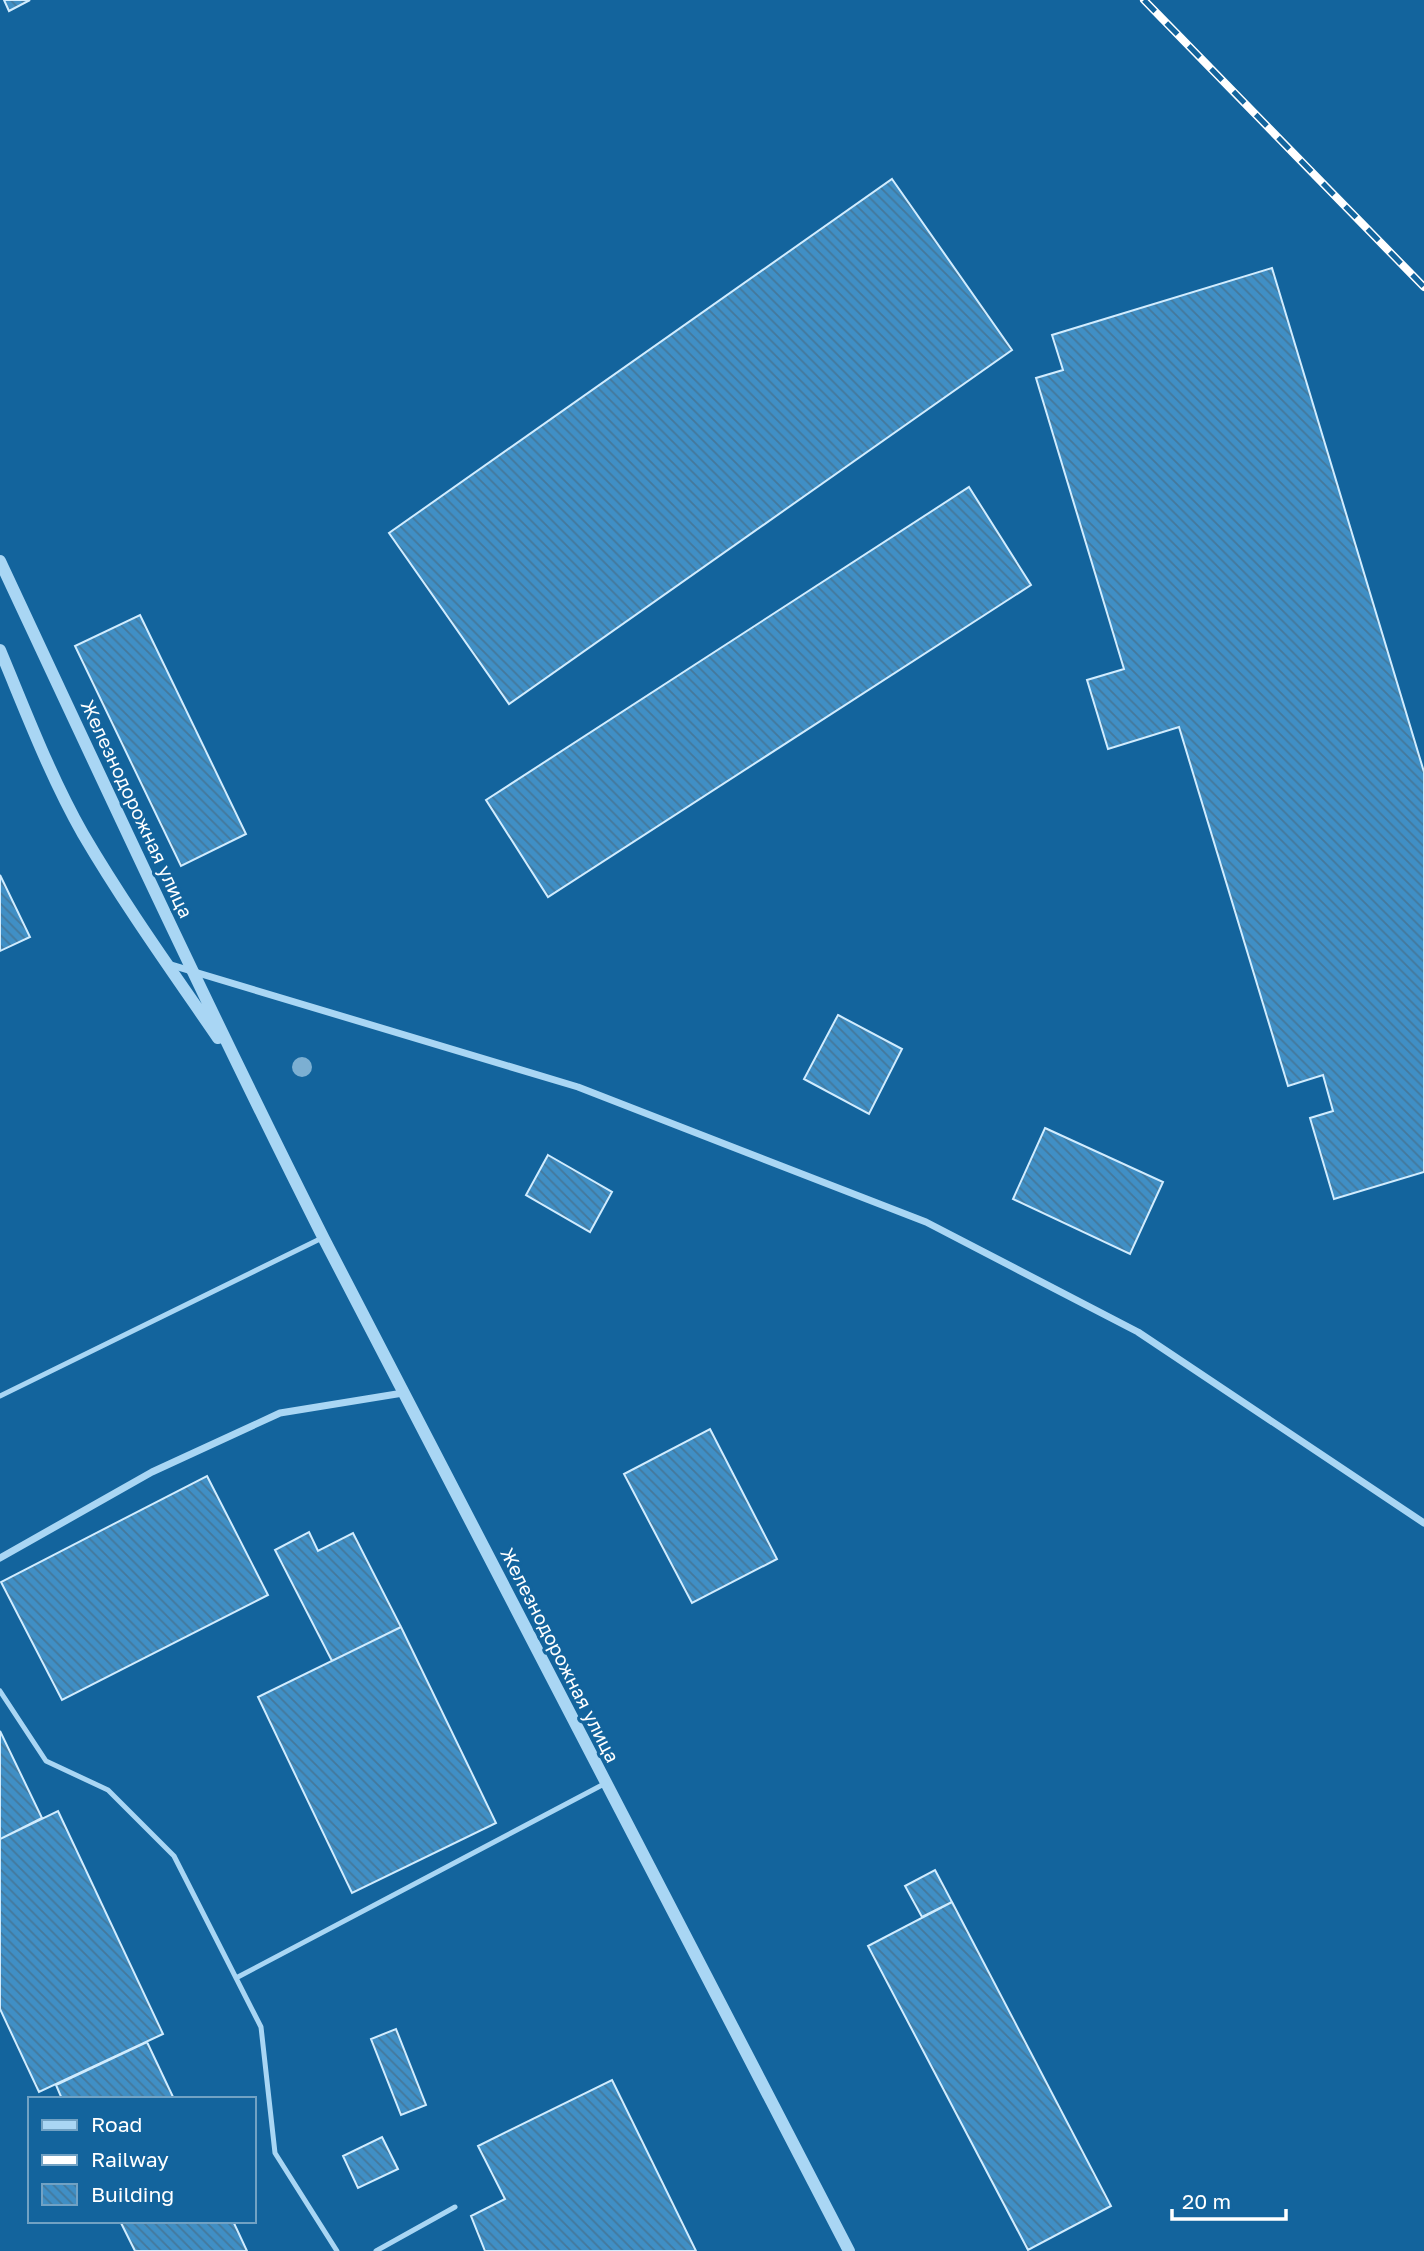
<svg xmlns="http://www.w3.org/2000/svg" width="1424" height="2251" font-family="'Golos Text',sans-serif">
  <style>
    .building { fill: url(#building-back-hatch); stroke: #d1ecfe; stroke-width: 2 }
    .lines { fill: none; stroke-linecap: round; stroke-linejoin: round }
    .service { stroke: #a9d6f4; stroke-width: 5 }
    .minor { stroke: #a9d6f4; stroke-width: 7 }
    .tertiary { stroke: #a9d6f4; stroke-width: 12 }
    .rail-casing { stroke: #fff; stroke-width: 8 }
    .rail { stroke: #13649d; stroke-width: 5; stroke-dasharray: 16; stroke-linecap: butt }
    .tree { fill: #7cafd2 }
    .labels { text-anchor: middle; stroke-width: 6; stroke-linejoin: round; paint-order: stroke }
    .street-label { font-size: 19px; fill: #fff; stroke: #13649d }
  </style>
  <defs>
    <pattern id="building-back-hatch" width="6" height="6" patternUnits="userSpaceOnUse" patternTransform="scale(1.75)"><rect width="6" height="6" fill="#408fc5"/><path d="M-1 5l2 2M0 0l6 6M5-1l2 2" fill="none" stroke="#44789b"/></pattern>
  </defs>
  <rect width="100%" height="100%" fill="#13649d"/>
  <!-- building -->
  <path class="building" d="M4,0H30L9,11Z
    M892,179L1012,350L509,704L389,533Z
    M1272,268L1424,772V1172L1334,1199L1310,1118L1333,1111L1323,1075L1288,1086L1179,727L1108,749L1087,680L1124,669L1036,378L1063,370L1052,335Z
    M969,487L1031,585L548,897L486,800Z
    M140,615L246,834L181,866L75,646Z
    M0,875L30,937L0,951Z
    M838,1015L902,1049L869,1114L804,1079Z
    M1045,1128L1163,1182L1130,1254L1013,1199Z
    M548,1155L612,1192L590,1232L526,1195Z
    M710,1429L777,1559L692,1603L624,1474Z
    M207,1476L268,1595L62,1700L1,1582Z
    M309,1532L318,1551L353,1533L401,1627L332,1661L275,1550Z
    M401,1627L496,1823L352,1893L258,1697Z
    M0,1731L42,1818L0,1839Z
    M58,1811L163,2034L39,2092L0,2009V1839Z
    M935,1870L952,1902L922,1917L905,1886Z
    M952,1902L1111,2206L1028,2250L868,1946Z
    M396,2029L426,2105L401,2115L371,2039Z
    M147,2042L174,2099H62L56,2085Z
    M612,2080L696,2251H485L471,2216L505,2199L478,2146Z
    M382,2137L398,2169L358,2188L343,2156Z
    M120,2221H233L247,2251H135Z"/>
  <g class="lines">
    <!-- service -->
    <path class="service" d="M0,1396L324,1237
      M0,1691L46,1761L108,1790L174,1856L261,2027L275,2153L337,2251
      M236,1978L604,1784
      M376,2251L455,2207"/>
    <!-- minor -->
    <path class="minor" d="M168,964L578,1087L926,1222L1138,1332L1424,1523
      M0,1558L152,1472L280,1413L403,1393"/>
    <!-- tertiary -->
    <path class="tertiary" d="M0,561C106,788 211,1015 324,1239C497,1577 673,1914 849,2251
      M0,650C26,712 50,776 83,834C124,904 172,971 218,1038"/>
    <!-- rail casing -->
    <g class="rail-casing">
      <path id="rail" d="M1144,0L1424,287"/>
    </g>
    <!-- rail -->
    <use href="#rail" class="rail"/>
  </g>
  <!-- trees -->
  <circle class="tree" cx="302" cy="1067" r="10"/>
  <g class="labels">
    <!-- street labels -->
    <g class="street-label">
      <text transform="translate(137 809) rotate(65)" y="7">Железнодорожная улица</text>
      <text transform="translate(560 1655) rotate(63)" y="7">Железнодорожная улица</text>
    </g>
  </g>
  <!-- legend -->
  <rect x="28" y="2097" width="228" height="126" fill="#13649d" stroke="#71a2c4" stroke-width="2"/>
  <rect x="42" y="2120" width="35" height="10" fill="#a9d6f4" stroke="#71a2c4" stroke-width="2"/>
  <text x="91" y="2132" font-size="21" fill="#ffffff">Road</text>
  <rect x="42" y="2155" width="35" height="10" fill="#ffffff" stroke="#71a2c4" stroke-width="2"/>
  <text x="91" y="2167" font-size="21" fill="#ffffff">Railway</text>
  <rect x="42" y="2184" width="35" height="21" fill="url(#building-back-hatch)" stroke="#71a2c4" stroke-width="2"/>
  <text x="91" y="2202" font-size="21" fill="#ffffff">Building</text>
  <!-- scale -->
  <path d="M1172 2209v10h114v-10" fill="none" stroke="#ffffff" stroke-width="3.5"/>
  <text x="1182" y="2209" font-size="21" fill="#ffffff" stroke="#13649d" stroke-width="5" paint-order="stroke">20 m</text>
</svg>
